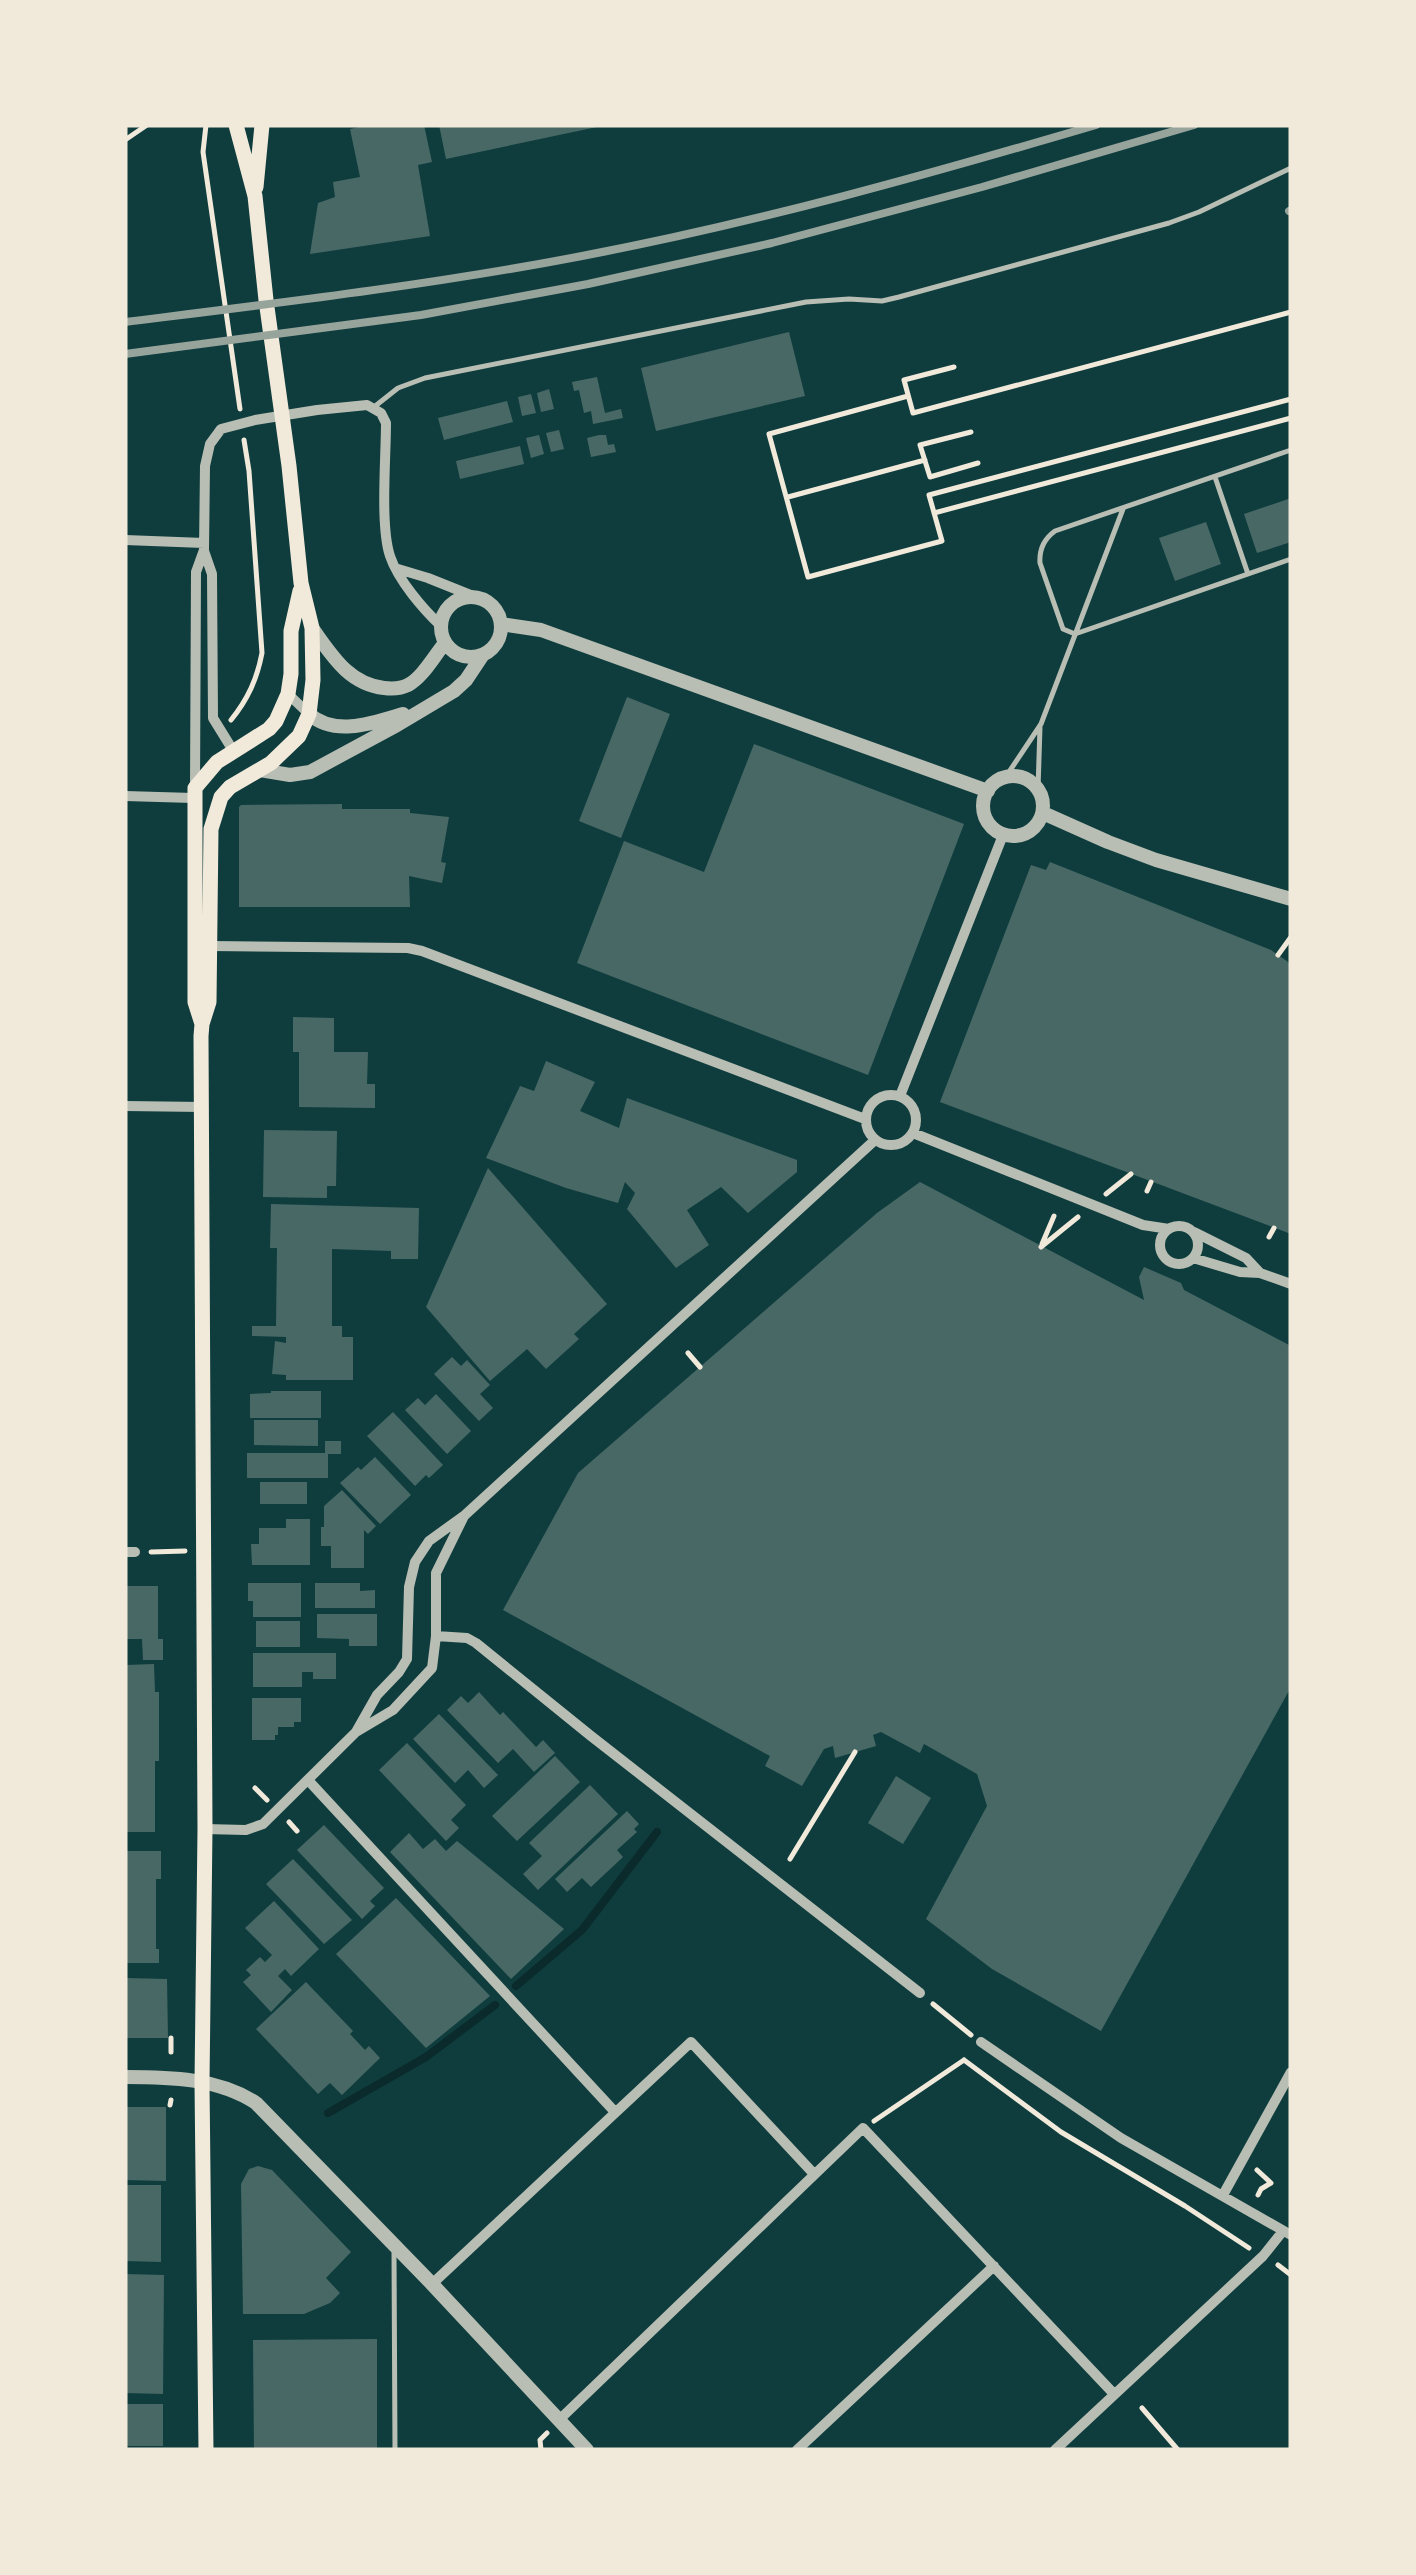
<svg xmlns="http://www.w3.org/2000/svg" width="1416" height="2575" font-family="Montserrat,sans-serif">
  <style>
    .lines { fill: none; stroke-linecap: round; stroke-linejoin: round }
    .stream { stroke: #0a2a2b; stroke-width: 8 }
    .building { fill: #486865 }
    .path { stroke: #f1e9da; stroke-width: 5 }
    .service { stroke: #b8beb3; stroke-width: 5 }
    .minor { stroke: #b8beb3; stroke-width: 10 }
    .tertiary { stroke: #b8beb3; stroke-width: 14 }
    .secondary { stroke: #f1e9da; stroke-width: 15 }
    .rail { stroke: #97a49c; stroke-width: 8 }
  </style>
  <rect width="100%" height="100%" fill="#0f3d3e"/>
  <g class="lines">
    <!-- stream -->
    <path class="stream" d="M516,1986L582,1930L657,1832
      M328,2113L426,2057L495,2005"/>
  </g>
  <!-- building -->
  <path class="building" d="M368,125H424L432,162L418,165L430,236L310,254L318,203L335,197L333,182L360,177L350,129Z
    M439,125H597V127L446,159Z
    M789,332L805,396L656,431L641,368Z
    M597,377L605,413L621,409L623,418L593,424L591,411L584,413L579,390L574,391L572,382Z
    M549,389L554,409L541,412L537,393Z
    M531,394L536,413L522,416L518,397Z
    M507,401L513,422L444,440L438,418Z
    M559,430L564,449L551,452L546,433Z
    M539,435L544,454L531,458L526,438Z
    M599,435H606L608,445L614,444L616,452L591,457L587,438Z
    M520,446L524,464L460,479L456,461Z
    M1291,498V542L1257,553L1244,514Z
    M1206,522L1221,564L1175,581L1159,538Z
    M627,697L670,714L621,838L579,821Z
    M754,744L964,824L868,1075L577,963L624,841L704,872Z
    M342,804V809H410V813L449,817L441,862L446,863L442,883L409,876L410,907H239V807L241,805Z
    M1050,862L1271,950L1291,964V1234L940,1102L1031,865L1046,870Z
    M293,1017L334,1018V1052H368L367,1084H375V1108L299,1107V1052H293Z
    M546,1061L595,1082L580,1111L619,1128L627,1098L797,1160V1172L748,1213L721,1187L687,1210L709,1245L676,1268L627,1209L635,1193L625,1182L618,1203L566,1188L486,1158L520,1086L534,1091Z
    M264,1130L337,1131L336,1186H327V1198L263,1197Z
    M488,1168L607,1304L574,1334L579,1339L546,1369L527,1349L490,1381L426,1307Z
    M920,1182L1144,1300L1139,1277L1144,1267L1181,1283L1184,1290L1291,1346V1687L1101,2031L992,1969L926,1919L987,1806L977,1774L924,1744L920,1753L881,1732L873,1735L876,1746L835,1758L833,1746L824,1749L802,1786L765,1766L770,1756L503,1610L578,1473L877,1213Z
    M271,1204L419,1208L418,1259H391V1251L332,1249V1326H342V1337H353V1380H286V1375L272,1374L275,1341L286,1343V1337L252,1336V1326H276L277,1248H270Z
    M452,1357L461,1366L467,1360L490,1385L480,1394L493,1408L479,1421L434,1374Z
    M271,1391H321V1418H250V1394L271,1393Z
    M436,1394L471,1431L447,1454L405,1410L418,1398L425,1405Z
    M393,1412L443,1465L429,1478L426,1475L415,1486L367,1436Z
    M254,1420H318V1446L254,1445Z
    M325,1441H341V1454H328V1478H247V1453H325Z
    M375,1457L411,1495L380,1524L340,1483L358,1467L361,1470Z
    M260,1482H307V1504H260Z
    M342,1490L376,1526L368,1534L364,1530V1568H331V1546H321V1527H324V1506Z
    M286,1519H310V1565H252L251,1544H259V1528H286Z
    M248,1583H301V1617H253V1601H248Z
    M315,1583H360V1591L375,1590V1608H315Z
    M125,1586H158V1639H163V1660H143L142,1639H125Z
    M317,1614H377V1646H349V1639L317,1638Z
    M256,1621H300V1647H256Z
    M253,1653H336V1679H313V1672H302V1687H253Z
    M154,1664L155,1692H159V1761H155V1832H125V1665Z
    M479,1692L500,1715L503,1712L536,1747L543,1740L555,1753L534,1772L513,1749L498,1763L447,1710L461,1696L468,1703Z
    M252,1698H301V1722H294V1727H278V1735H275V1740H252Z
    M439,1714L498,1775L484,1788L468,1770L455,1783L413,1739Z
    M407,1743L466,1805L451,1820L459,1828L446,1841L379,1770Z
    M555,1756L580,1782L517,1841L492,1816Z
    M896,1776L931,1798L903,1844L868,1823Z
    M590,1785L618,1814L538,1890L523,1874L542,1856L529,1843Z
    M627,1811L639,1824L634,1829L637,1832L617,1850L623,1857L591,1887L582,1878L567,1892L555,1879Z
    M324,1825L384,1888L370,1901L375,1906L362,1919L297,1850Z
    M409,1833L423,1849L435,1839L446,1851L457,1841L564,1929L511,1979L390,1852Z
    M125,1851H161V1879H156V1949H159V1963H125Z
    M293,1859L352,1920L324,1944L266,1884Z
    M396,1898L490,1996L426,2048L336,1954Z
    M274,1901L319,1949L291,1976L285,1969L278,1976L292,1990L271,2012L243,1982L251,1975L246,1970L260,1957L265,1962L272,1955L245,1928Z
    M125,1978L167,1979L168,2038H125Z
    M306,1982L353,2031L350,2034L365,2050L369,2046L380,2058L342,2095L330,2083L318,2094L256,2029Z
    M125,2107H166V2181L125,2180Z
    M258,2166L272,2170L351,2252L326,2278L340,2293L330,2303L304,2314H243L241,2184L249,2169Z
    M125,2185H161V2262L125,2261Z
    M125,2274L164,2275L163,2394L125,2393Z
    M377,2339V2450H254L253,2340Z
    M125,2404H163V2446H125Z"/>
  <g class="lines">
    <!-- path -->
    <path class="path" d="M206,125L203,152L240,409
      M125,140L147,125
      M954,367L904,380L913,413L1291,312
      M908,396L769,434L808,577L942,541L929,495L1291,399
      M971,432L920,445L930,477L978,463
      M788,497L925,460
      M934,513L1291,418
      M231,720C248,699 257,679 262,653L249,471L244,440
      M1278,955L1291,937
      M1147,1191L1151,1182
      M1106,1194L1131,1174
      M1269,1237L1274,1228
      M1042,1244L1054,1216
      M1041,1247L1078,1217
      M688,1353L700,1367
      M151,1552L185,1551
      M255,1788L267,1800
      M289,1822L297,1831
      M790,1859L855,1752
      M933,2004L971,2035
      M171,2038V2052
      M964,2060L1061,2132L1185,2206L1249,2248
      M170,2105L171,2100
      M874,2121L964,2060
      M1257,2170L1271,2183L1261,2189L1258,2195
      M1278,2265L1291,2275
      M1142,2408L1178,2450
      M541,2450L540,2440L547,2433"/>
    <!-- service -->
    <path class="service" d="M374,407L398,388L425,378L806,302L849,299L882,301L899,297L1169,223L1199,212L1291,168
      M1291,450L1055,531C1044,539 1039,549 1040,563L1063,629L1075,634L1291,559
      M1215,477L1248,574
      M1005,778L1041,724L1123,509
      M1038,789L1040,727
      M394,2253L395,2450"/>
    <!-- minor -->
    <path class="minor" d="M125,540L204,543
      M204,551L212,574L213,718L234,752
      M398,569L428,578L473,596
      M288,694L309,714
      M195,788L196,572L204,550L205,466L210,444L221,429L255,420L317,410L367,405L381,413L386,423C386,458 380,526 390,556C398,580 423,609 441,626
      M125,796L193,798
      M210,946L408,948L422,951L865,1119
      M866 1120a25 25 0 1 1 50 0a25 25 0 1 1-50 0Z
      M900,1096L1003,835
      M125,1106L203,1107
      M913,1133L1143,1225L1169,1229
      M1160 1245a19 19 0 1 1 38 0a19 19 0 1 1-38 0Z
      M1194,1232L1246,1258L1260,1273
      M1193,1258L1240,1272L1260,1273L1291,1284
      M125,1552H135
      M436,1636L467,1638L476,1643L591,1736L920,1993
      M356,1732L377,1695L399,1672L407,1659L409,1587L415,1562L429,1541L465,1515L875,1140
      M308,1780L615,2112
      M205,1829L246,1830L263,1824L356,1732L393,1710L432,1668L436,1636V1573L464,1516
      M981,2042L1121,2138L1291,2235
      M1223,2195L1291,2072
      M432,2284L691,2042L814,2174
      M559,2420L863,2128L1114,2394
      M797,2450L994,2266
      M1055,2450L1263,2256L1283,2231"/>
    <!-- tertiary -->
    <path class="tertiary" d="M441 627a30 30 0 1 1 60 0a30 30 0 1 1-60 0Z
      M501,624L541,630L988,791
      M312,628C331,654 348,684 384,688C392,689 400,689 408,685C423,677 434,656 445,643
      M309,714C335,737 373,723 403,714
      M260,770L290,775L310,772L397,725L454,691L466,680L482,656
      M983 806a30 30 0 1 1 60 0a30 30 0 1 1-60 0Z
      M1043,813L1108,842L1156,860L1291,899
      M125,2077C170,2077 218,2078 256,2103L432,2284L587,2450"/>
    <!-- secondary -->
    <path class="secondary" d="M256,187L262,125
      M202,1024L195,1002V788L217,762L269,729L276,721L288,694L291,674V631L300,591
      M206,2450L202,2083L205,1829L201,1036L202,1024L209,1002L211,829L221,797L230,787L271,763L299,736L309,714L313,680L312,628L301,583L289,466L266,300L255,196L236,125"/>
    <!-- rail -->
    <path class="rail" d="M1289,211L1291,210
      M125,322C278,303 431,285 582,256C756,223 926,175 1096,125
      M125,354L421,315L588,284L772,243L982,187L1194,125"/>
  </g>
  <!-- border -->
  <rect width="1416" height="2575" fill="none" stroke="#f1e9da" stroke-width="255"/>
</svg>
